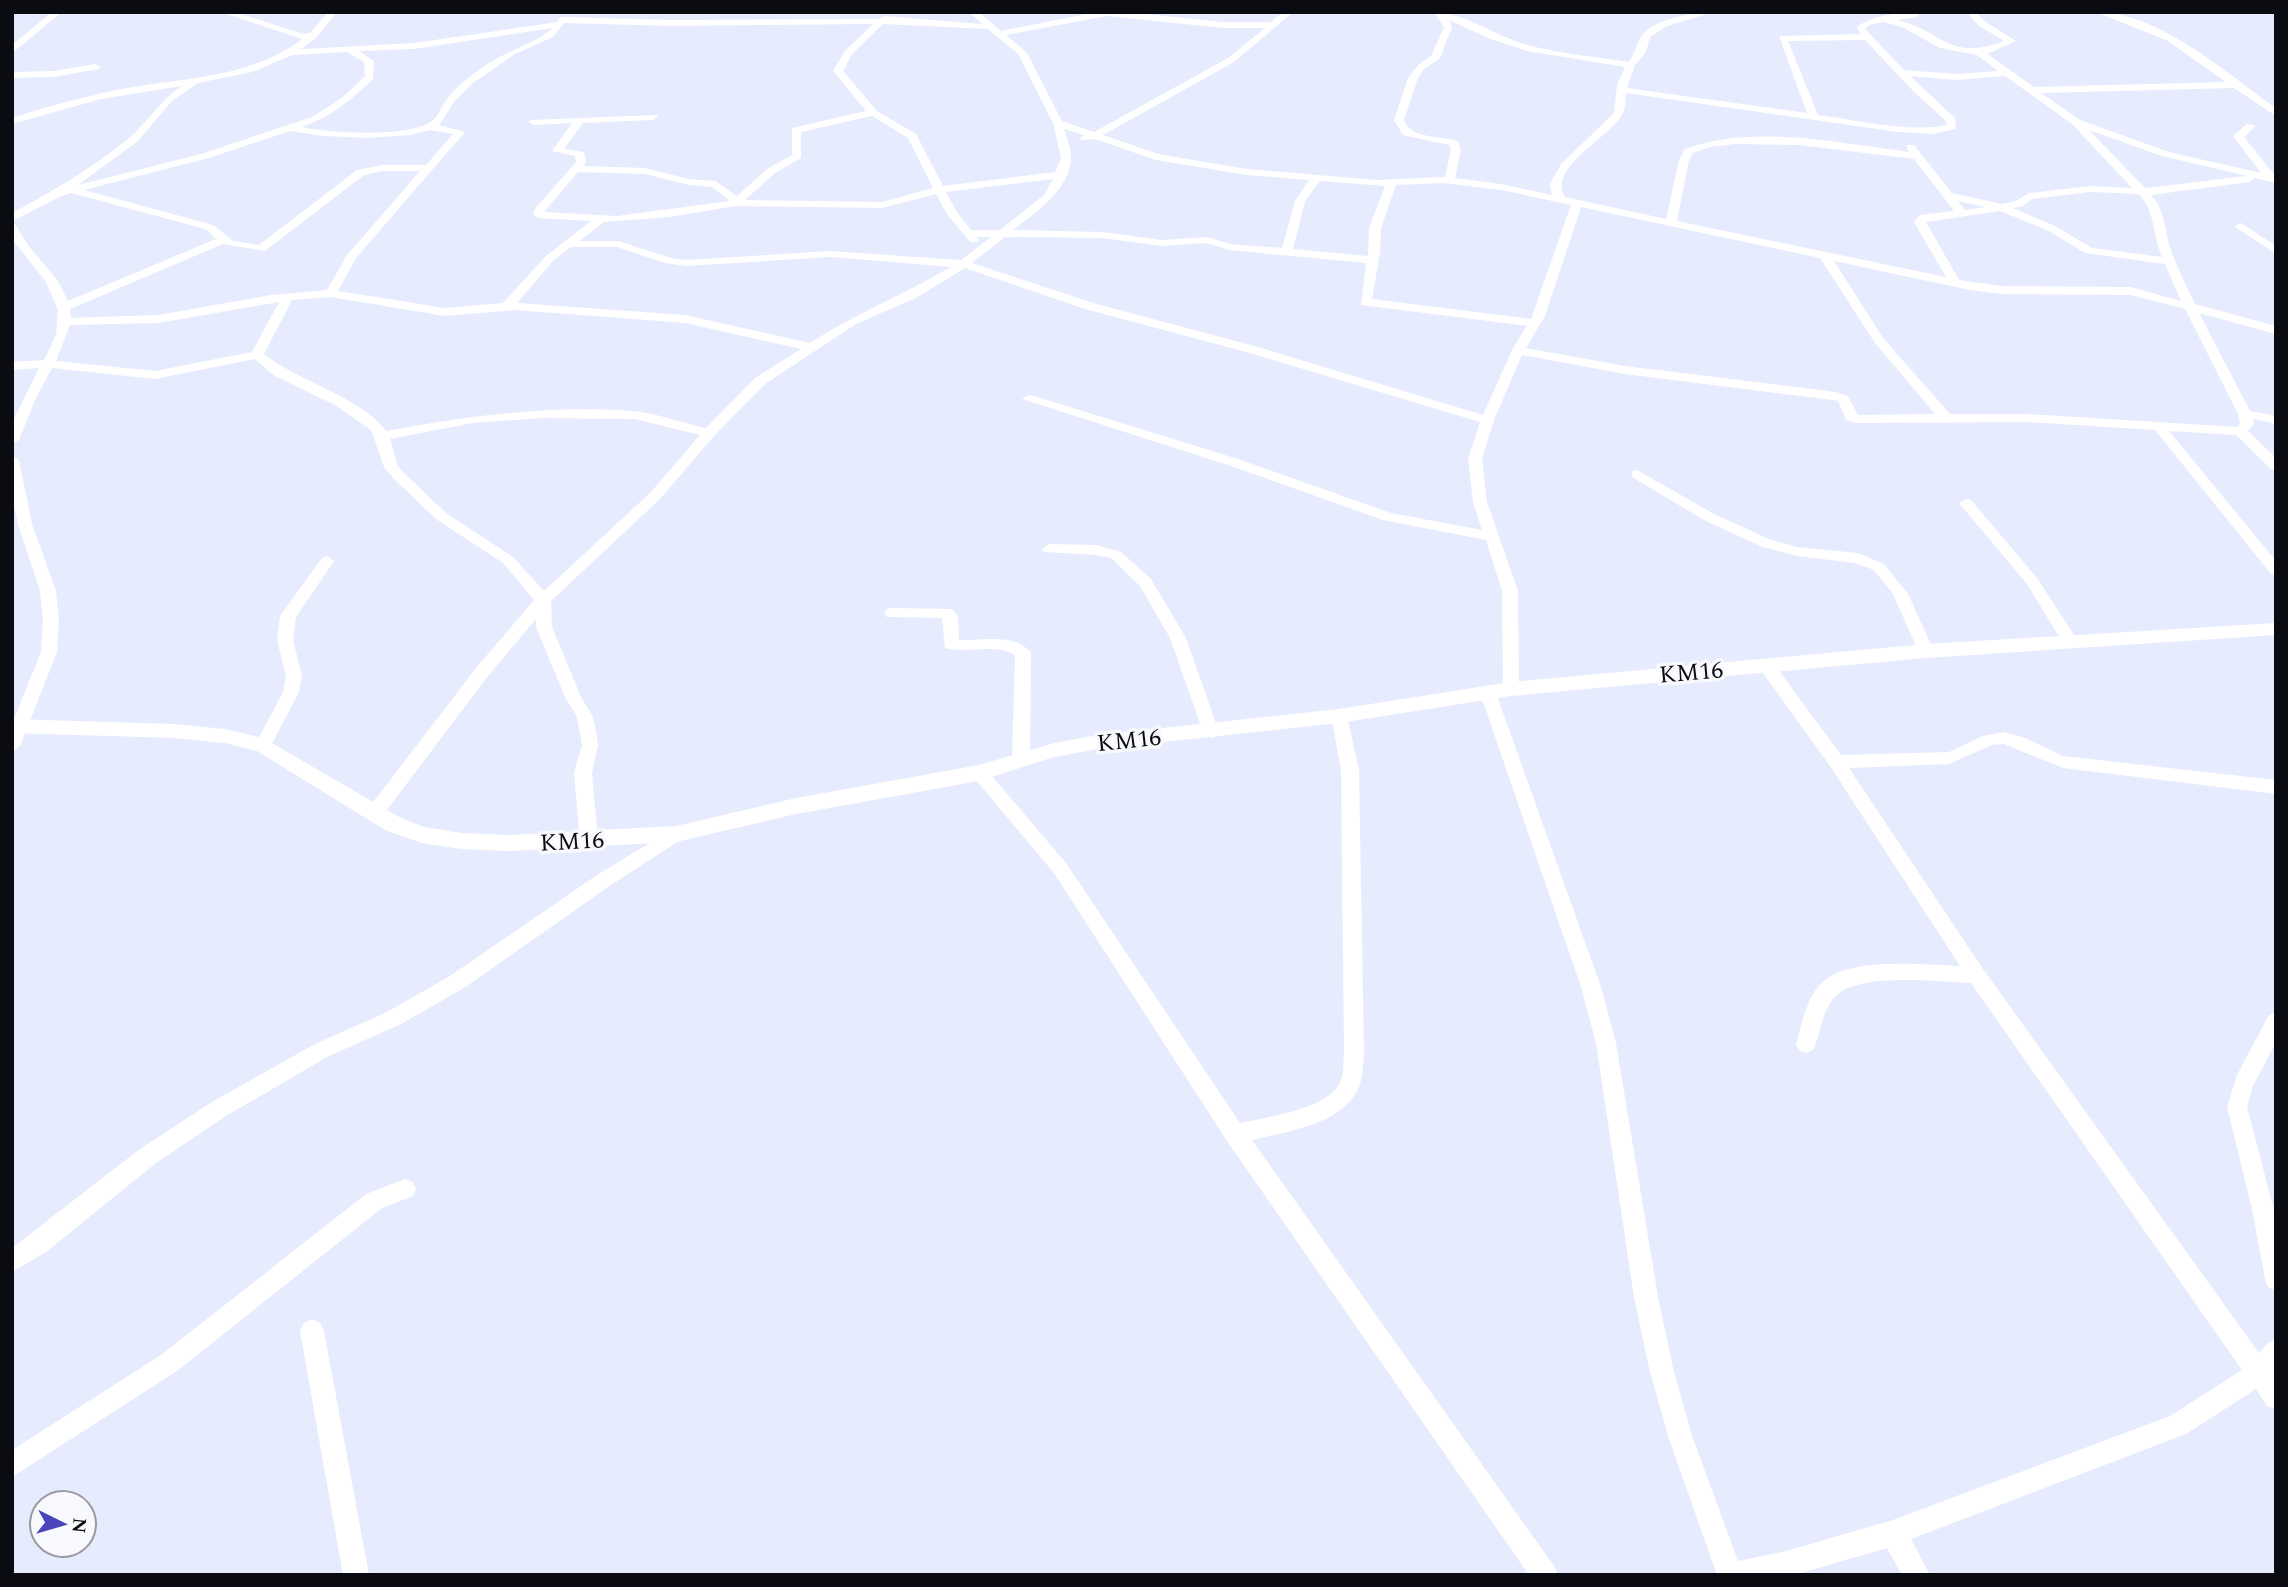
<svg xmlns="http://www.w3.org/2000/svg" width="2288" height="1587" font-family="Spectral,serif">
  <style>
    .lines { fill: none; stroke-linecap: round; stroke-linejoin: round }
    .minor { fill: #fff; fill-rule: evenodd }
    .tertiary { fill: #fff; fill-rule: evenodd }
    .labels { text-anchor: middle; stroke-width: 7; stroke-linejoin: round; paint-order: stroke }
    .street-label { font-size: 24px; fill: #0b0c12; stroke: #f8f9fd }
  </style>
  <rect width="100%" height="100%" fill="#e7ebfe"/>
  <g class="lines">
    <!-- minor -->
    <path class="minor" d="M52,12H62L12,53V45Z
      M221,12H235L303,34L310,33L328,12H337L317,37L301,49L414,43L557,22L560,17L671,20L879,19L885,16L982,24L969,12H979L1001,31L1097,12H1125L1223,22H1271L1283,12H1293L1234,62L1103,135L1158,154L1247,169L1377,180L1445,177L1451,150L1449,145L1403,135L1394,120L1408,78L1418,65L1431,56L1444,27L1434,12C1464,12 1500,39 1531,46C1563,54 1597,57 1629,62C1635,53 1636,46 1641,37C1651,19 1696,12 1714,12L1667,26L1650,37L1646,52L1635,65L1627,88L1807,113L1779,36L1860,34L1857,27C1872,15 1902,12 1921,12L1917,17L1897,20C1944,31 1948,62 2004,41L1978,25L1967,12H1976L1984,21L2016,41L1987,54L2034,87L2226,82L2168,41L2096,12C2159,12 2226,73 2276,108V116L2234,88L2041,93L2080,120L2169,152L2261,173L2233,136L2247,124L2256,126L2244,137L2276,177V183L2255,178L2250,182L2151,195C2167,212 2164,233 2172,253C2178,270 2187,287 2195,304L2276,326V334L2199,313L2250,411L2276,416V424L2253,419L2254,424L2248,431L2276,458V470L2271,469L2236,435L2169,431L2276,561V576L2271,574L2155,430L2027,422L1857,423L1846,420L1838,401L1833,400L1625,374L1522,355L1494,420L1482,459L1487,502L1518,591L1519,689L1511,695L1503,689L1502,591L1486,540L1383,520L1231,466L1022,399L1029,395L1034,396L1241,460L1391,513L1482,530L1473,502L1468,459L1480,422L1250,353L1085,309L965,268L916,298L856,324L765,384L714,436L660,499L551,601L552,627L581,697L593,717L596,732L598,745L592,773L598,840L595,845H583L580,840L574,773L582,745L577,717L565,697L536,627V619L488,676L380,819H368L365,814L368,809L476,668L534,600L503,563L436,519L393,478L384,467L371,430L335,405L273,375L255,359L155,379L52,368L36,398L19,440L12,444V423L39,368L12,370V362L44,360L56,335L58,310L46,282L12,239V213C53,191 92,168 128,139C148,122 160,100 182,86L101,99L12,124V118C50,106 88,95 127,88C187,77 251,78 302,39ZM1107,16L1223,28H1265L1228,58L1094,132L1062,121L1027,53L1006,35ZM1449,20L1488,38L1527,51L1625,67L1617,85L1614,113L1561,164L1550,184L1552,195L1501,184L1455,178L1461,150L1458,141C1440,135 1412,140 1404,120L1418,78L1424,69L1440,58L1452,27ZM1884,22L1902,27L1940,48L1977,55L1998,71L1956,74L1904,70L1865,29L1872,24ZM564,23L671,26L873,24L845,51L833,71L866,111L792,128V155L767,169L737,196L715,181L689,179L645,168L583,166L586,162L584,152L564,149L583,123L653,120L658,117L657,115L530,120L529,122L534,125L572,123L552,151L575,156L576,162L534,210L533,215L539,218L591,221L546,256L503,303L445,308L338,291L356,258L465,132L439,125L454,102L473,83L515,54L553,37ZM883,24L988,29L1018,54L1053,123L1061,158L1055,172L943,186L916,134L877,111L843,71L852,54ZM553,28C533,45 505,51 483,67C470,76 457,86 447,99C442,105 439,116 432,121C411,138 328,133 301,127C330,118 351,100 373,79L374,61L359,51L414,49ZM1865,40L1914,92L1946,121L1947,125C1906,133 1859,120 1818,115L1788,41ZM347,52L364,62L365,76L342,98L312,117L201,154L78,185L138,141L172,101L198,83L252,72L292,55ZM1910,76L1956,80L2005,76L2072,124L2132,188L2090,186L2029,193L2016,201L2002,204L1952,193L1914,145H1906L1909,152C1837,143 1755,124 1685,149L1679,160L1666,219L1565,197C1547,167 1609,138 1622,115C1626,110 1625,100 1626,93L1898,132L1932,134L1956,129L1955,118ZM872,116L908,138L933,188L882,202L745,200L775,173L801,158V132ZM1064,129L1084,135L1080,138L1081,140L1095,139L1156,160L1247,175L1309,180L1295,201L1282,248L1230,244L1207,237L1162,240L1102,232L1013,230C1035,213 1072,188 1071,156C1071,148 1066,137 1064,129ZM430,130L453,134L426,165H383L357,170L259,245L233,241L215,226L206,223L84,190L209,158L290,131L323,136L367,138L410,135ZM2089,130L2162,156L2247,176L2145,188ZM1735,144L1799,145L1914,159L1954,211L1920,215L1914,222L1946,277L1677,221L1689,160L1693,153L1710,147ZM383,171H420L347,255L327,290L271,295L158,315L71,318L70,309L223,244L265,251L364,175ZM578,172L645,174L689,185L712,187L730,201L617,216L544,212ZM1053,179L1044,195L1000,230H971L956,211L946,192ZM1320,181L1385,186L1369,228L1368,256L1293,249L1305,201ZM1443,183L1501,190L1571,205L1531,319L1372,299L1380,253L1381,228L1396,185ZM2090,192L2139,194C2156,213 2152,234 2162,257L2092,248L2055,226L2013,208L2023,206L2032,199ZM71,193L198,227L207,230L216,239L68,301L58,281L28,245L13,221L59,197ZM936,194L947,214L970,242H978L977,237H991L961,260L830,251L686,260L671,258L618,241H580L604,222L670,217L735,206L882,208ZM1958,201L1985,207L1965,210ZM1581,207L1820,258L1875,343L1935,414L1858,415L1848,396L1836,392L1625,366L1526,348L1545,316ZM2000,211L2047,230L2085,253L2165,264L2181,301L2131,287L2001,286L1959,280L1926,222ZM1005,237L1102,238L1162,246L1206,243L1229,250L1366,263L1361,305L1527,326L1512,350L1483,415L1258,347L1093,303L972,263ZM571,247H617L665,263L686,266L830,257L951,267C905,294 855,314 810,343L685,315L517,303L554,260ZM1834,261L1970,290L2001,294L2131,295L2185,309L2238,414L2240,423L2237,427L2027,414H1950L1883,338ZM331,297L445,316L515,310L685,323L801,349L755,378L706,428C682,423 657,413 632,411C549,405 467,416 386,431C363,398 297,381 264,354L292,300ZM279,302L252,352L155,371L56,361L70,325L158,323ZM543,418L635,419L700,435L650,493L544,591L513,557L446,513L403,472L398,466L390,439L473,423Z
      M96,64L101,67L99,69L53,77L12,78V72L53,71Z
      M2241,223L2276,246V254L2237,228L2235,226Z
      M12,456L19,460L32,524L56,591L59,620L57,652L20,746L12,752V724L41,652L43,620L40,591L18,524L12,496Z
      M1637,470L1714,514L1771,540L1797,547L1858,553L1884,564L1908,594L1934,651L1932,655H1920L1893,594L1874,570L1855,563L1797,556L1760,546L1704,520L1632,477V471Z
      M1966,499L1971,500L2037,578L2078,641L2076,645H2064L2027,584L1959,503Z
      M1049,544L1096,545L1121,552L1151,579L1186,638L1219,732L1217,736L1211,738L1203,732L1170,638L1140,586L1111,558L1096,555L1044,552L1042,549Z
      M327,556L334,561L296,617L293,640L302,676L299,692L269,749H257L255,745L283,692L286,676L277,640L280,616L322,558Z
      M892,608L952,609L958,616L959,640C981,641 1015,632 1031,653L1030,759L1027,763H1015L1012,759L1015,655C996,643 967,654 945,648L942,618L887,617L884,613L887,609Z
      M1766,659L1772,661L1841,755L1949,752L1983,736L2004,732L2025,738L2063,756L2276,780V794L2063,768L2004,744L1992,745L1949,764L1849,768L1983,969L2259,1353L2268,1343L2276,1339L2274,1373L2276,1409L2267,1406L2256,1389L2186,1434L1911,1539L1930,1575H1902L1887,1548L1794,1575H1717L1668,1436L1649,1368L1634,1297L1596,1043L1581,987L1480,693L1482,689H1494L1496,693L1601,987L1616,1043L1658,1297L1673,1368L1692,1436L1738,1561L1786,1551L1893,1520L2170,1416L2242,1370L1971,983C1938,982 1854,971 1833,999C1821,1014 1821,1034 1813,1050L1806,1053L1799,1050L1796,1044C1802,1023 1807,994 1825,980C1854,957 1924,965 1960,966L1830,766L1760,669L1758,665L1760,661Z
      M1339,710L1347,716L1359,770L1364,1054C1363,1067 1363,1080 1357,1091C1340,1125 1285,1132 1252,1140L1554,1566L1558,1575H1529L1227,1141L1054,873L970,773L973,768H985L1066,863L1240,1123C1266,1117 1329,1109 1340,1082C1344,1074 1343,1063 1344,1054L1341,770L1331,716Z
      M676,827L682,829L685,834L682,839L611,885L464,988L401,1024L329,1056L226,1116L156,1163L46,1252L12,1272V1248L140,1149L212,1102L315,1044L387,1012L450,976L597,875Z
      M2276,1012V1042L2253,1086L2247,1107L2276,1218V1290L2268,1287L2265,1279L2252,1209L2227,1107L2237,1075L2269,1015Z
      M405,1179L413,1182L416,1189L413,1196L382,1208L177,1371L12,1477V1450L161,1355L366,1194Z
      M312,1319L320,1323L324,1331L369,1575H343L300,1331L304,1323Z"/>
    <!-- tertiary -->
    <path class="tertiary" d="M2276,623V635L1926,658L1511,696L1339,723L1098,749L1054,757L979,781L796,814L676,842L507,851L461,849L422,843L385,830L257,751L225,743L174,738L12,733V719L174,724L225,729L263,738L401,818L424,827L461,833L507,835L676,826L796,798L979,765L1054,743L1098,735L1339,709L1511,682L1926,644Z"/>
  </g>
  <g class="labels">
    <!-- street labels -->
    <g class="street-label">
      <text transform="translate(1691 672) rotate(-5)" y="8">KM16</text>
      <text transform="translate(1129 740) rotate(-6)" y="8">KM16</text>
      <text transform="translate(572 841) rotate(-3)" y="8">KM16</text>
    </g>
  </g>
  <!-- border -->
  <rect width="2288" height="1587" fill="none" stroke="#0b0c12" stroke-width="28"/>
  <!-- north arrow -->
  <g transform="translate(63 1524) rotate(95)"><circle r="33" fill="#f8f9fd" stroke="#999a9f" stroke-width="2"/>
  <path d="M0-5L12 26L0 18L-12 26Z" fill="#4946bc"/>
  <text y="-10" font-size="19" font-weight="bold" text-anchor="middle" fill="#0b0c12">N</text>
  </g>
</svg>
